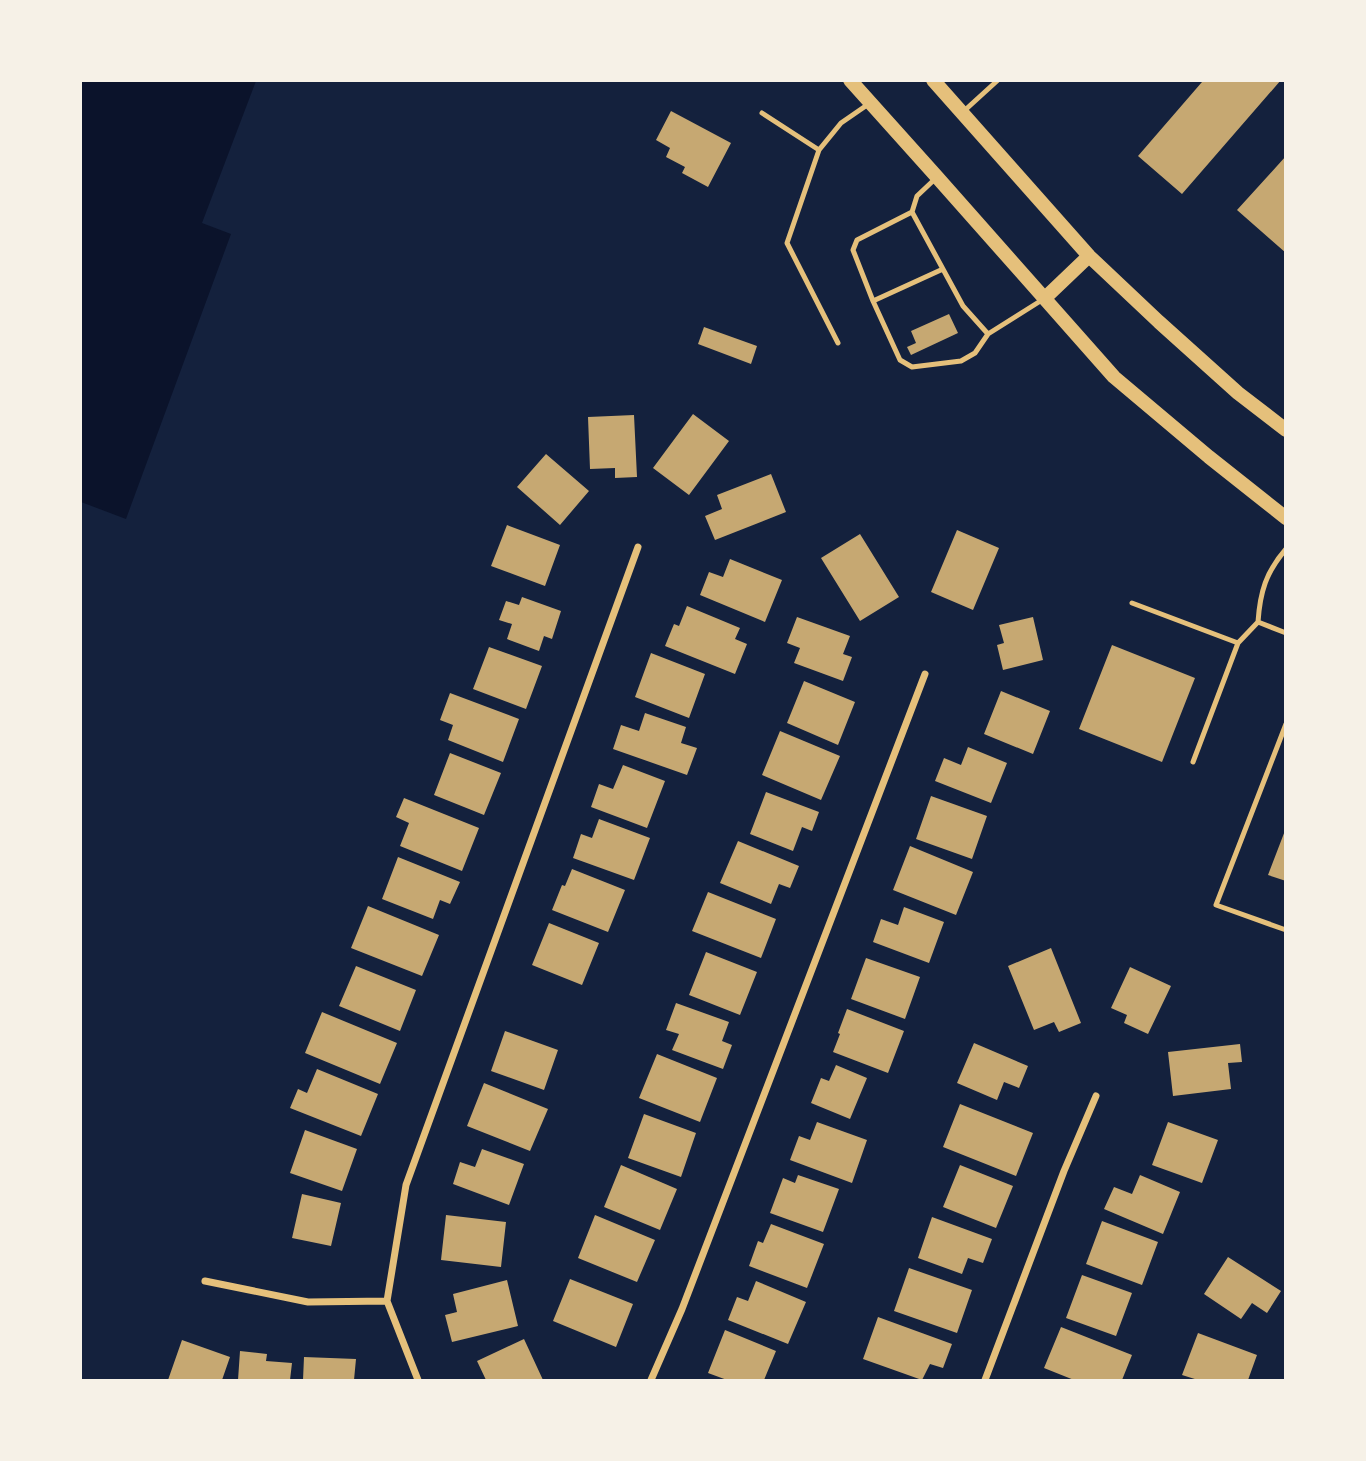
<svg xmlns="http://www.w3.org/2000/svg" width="1366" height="1461" font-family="'Alegreya Sans',sans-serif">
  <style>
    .water { fill: #0b132b }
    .building { fill: #c6a872 }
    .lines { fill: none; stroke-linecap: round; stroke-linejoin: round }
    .service { stroke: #e5c07b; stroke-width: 5 }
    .minor { stroke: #e5c07b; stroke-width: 7 }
    .secondary { stroke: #e5c07b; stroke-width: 14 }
  </style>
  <rect width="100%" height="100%" fill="#14213d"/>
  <!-- water -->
  <path class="water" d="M80,81H256L202,223L231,234L126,519L81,502Z"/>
  <!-- building -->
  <path class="building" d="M1200,80H1281L1182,194L1138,156L1202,82Z
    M671,111L731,143L708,187L682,173L685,167L666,157L670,148L656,140Z
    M1286,156V253L1237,210Z
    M949,314L958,333L911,355L907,347L916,343L911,331Z
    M704,327L757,346L751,364L698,344Z
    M693,414L729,441L689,495L653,468Z
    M634,415L637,477L615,478V468L590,469L588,417Z
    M546,454L589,491L560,525L517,487Z
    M771,474L786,512L715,540L705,516L722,509L717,495Z
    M507,525L560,545L545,586L491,566Z
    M957,530L999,548L973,610L931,592Z
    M860,534L899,597L860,621L821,558Z
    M730,559L782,580L765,622L700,595L709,572L723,577Z
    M522,597L561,611L552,639L544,636L539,651L507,639L512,624L499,620L506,601L519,605Z
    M687,606L740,628L735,639L747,644L735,674L665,646L674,624L679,626Z
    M797,617L850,636L843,654L852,657L843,681L794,663L800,648L787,643Z
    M1033,617L1043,660L1003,670L997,645L1004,643L999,625Z
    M1112,645L1195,678L1162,762L1079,729Z
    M489,647L542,666L526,709L473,689Z
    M651,653L705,674L689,718L635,697Z
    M804,681L855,702L838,745L787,723Z
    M1001,691L1050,711L1033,754L984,734Z
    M450,693L519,719L503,762L448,740L453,725L440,720Z
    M645,713L686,727L681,743L697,748L687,775L613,749L621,725L639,731Z
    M780,731L840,756L821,800L762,775Z
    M968,747L1007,763L991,803L935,781L944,758L961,765Z
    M450,753L501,773L484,815L434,795Z
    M623,765L665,781L647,828L591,807L599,784L613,789Z
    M766,792L819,812L812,831L802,827L793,851L750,834Z
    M931,796L987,816L972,859L916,839Z
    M404,798L479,828L462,871L400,846L409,823L396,817Z
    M599,819L650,838L634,880L573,858L581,834L592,838Z
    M1286,828V881L1268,875Z
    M738,841L799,866L790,888L779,884L771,904L720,883Z
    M910,846L973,872L956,915L893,890Z
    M398,857L460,882L450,904L440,900L433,919L382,899Z
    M572,869L625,890L608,932L552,910L562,885L565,886Z
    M708,892L776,919L761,958L692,931Z
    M368,906L439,935L422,976L351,948Z
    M904,907L944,922L929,963L873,942L881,919L898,925Z
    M549,923L599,943L582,985L532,965Z
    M1051,948L1081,1023L1059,1032L1054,1022L1034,1030L1008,966Z
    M706,952L757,972L740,1015L689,995Z
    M866,958L920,977L905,1019L851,999Z
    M356,966L416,990L400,1031L339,1006Z
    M1130,967L1171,986L1148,1034L1124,1023L1127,1015L1111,1008Z
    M676,1003L729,1022L722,1041L732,1045L723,1069L672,1050L679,1034L666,1030Z
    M847,1009L904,1031L888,1073L833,1052L840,1034L838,1033Z
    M322,1012L397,1043L380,1084L305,1053Z
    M505,1031L558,1050L544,1090L491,1071Z
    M974,1043L1028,1066L1019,1088L1004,1082L997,1100L957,1083Z
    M1240,1044L1242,1062L1228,1063L1231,1089L1173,1096L1168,1052Z
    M657,1054L717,1078L700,1122L639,1098Z
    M836,1065L867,1078L850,1119L811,1103L821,1078L829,1081Z
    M317,1069L378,1094L361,1136L290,1108L298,1089L307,1093Z
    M484,1083L548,1109L530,1151L467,1126Z
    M960,1104L1033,1133L1016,1176L943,1147Z
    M644,1114L696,1133L681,1177L628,1158Z
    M817,1122L867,1140L852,1183L790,1160L799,1136L810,1140Z
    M1168,1122L1218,1140L1202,1183L1152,1165Z
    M305,1130L357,1149L342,1191L290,1173Z
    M482,1149L524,1164L509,1205L453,1184L460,1162L475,1167Z
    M621,1165L677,1189L660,1230L604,1207Z
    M960,1165L1013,1186L996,1228L943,1207Z
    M798,1175L839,1189L823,1232L770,1213L783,1178L795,1183Z
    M1140,1175L1180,1192L1163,1234L1104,1209L1114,1187L1132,1194Z
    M302,1194L341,1203L331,1246L292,1238Z
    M446,1215L506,1222L501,1267L441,1260Z
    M595,1215L655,1240L637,1282L578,1258Z
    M932,1217L992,1239L983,1263L968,1258L962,1274L918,1258Z
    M1102,1221L1158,1242L1142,1285L1086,1264Z
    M771,1224L824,1244L807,1288L749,1266L758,1241L763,1243Z
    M1228,1257L1281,1291L1267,1313L1252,1303L1241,1319L1204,1294Z
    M909,1268L972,1290L957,1333L894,1311Z
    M1082,1275L1132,1293L1116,1336L1066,1318Z
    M570,1279L633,1304L616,1347L553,1321Z
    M507,1280L518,1326L452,1342L445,1315L457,1312L453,1294Z
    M756,1281L806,1302L788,1344L728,1320L737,1297L748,1301Z
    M878,1317L952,1344L943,1368L930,1364L922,1380L863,1359Z
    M1061,1327L1132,1355L1122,1380H1074L1044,1368Z
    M725,1330L776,1351L764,1380H727L708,1373Z
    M1198,1333L1257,1355L1248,1380H1198L1182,1375Z
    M524,1339L543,1380H486L477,1361Z
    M182,1340L230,1357L222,1380H168Z
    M240,1351L267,1354L266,1361L292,1363L290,1380H238Z
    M304,1357L356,1359L354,1380H303Z"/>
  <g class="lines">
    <!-- service -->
    <path class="service" d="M964,111L998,80
      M762,113L819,150
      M935,179L917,196L912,212L857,240L853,250L873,301L900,360L912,367L961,361L975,353L988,334L1042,300
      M912,212L963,306L988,334
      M873,301L943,269
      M838,343L787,243L819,150L841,123L870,103
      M1286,549C1266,572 1260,592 1258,622L1286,633
      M1132,603L1238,643L1258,622
      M1286,724L1216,905L1286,930
      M1193,762L1238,643"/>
    <!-- minor -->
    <path class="minor" d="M205,1281L308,1302L387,1301
      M418,1380L387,1301L406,1185L638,547
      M651,1380L682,1309L925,674
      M985,1380L1064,1171L1096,1096"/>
    <!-- secondary -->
    <path class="secondary" d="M850,80L937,177L1114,377L1209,457L1286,518
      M933,80L1089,256L1159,322L1238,393L1286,430
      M1045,298L1089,256"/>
  </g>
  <!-- border -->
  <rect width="1366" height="1461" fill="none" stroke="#f6f1e7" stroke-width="164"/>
</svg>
